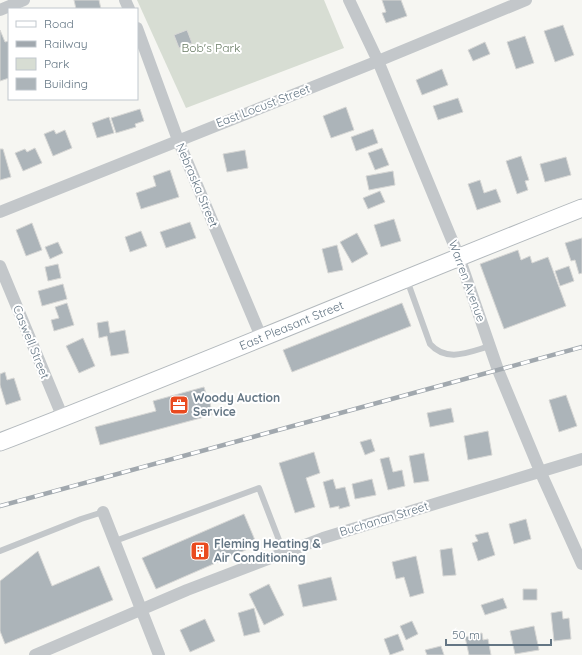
<svg xmlns="http://www.w3.org/2000/svg" width="582" height="655" font-family="Quicksand,sans-serif">
  <style>
    .green { fill: #d7ddd3 }
    .building { fill: #acb4b9; stroke: #d7d7d5 }
    .lines { fill: none; stroke-linecap: round; stroke-linejoin: round }
    .secondary-casing { stroke: #b3b9bd; stroke-width: 19 }
    .service { stroke: #c3c7ca; stroke-width: 6 }
    .minor { stroke: #c3c7ca; stroke-width: 12 }
    .secondary { stroke: #fff; stroke-width: 17 }
    .rail-casing { stroke: #a1a8ae; stroke-width: 4.5 }
    .rail { stroke: #fff; stroke-width: 3; stroke-dasharray: 9; stroke-linecap: butt }
    .labels { text-anchor: middle; stroke-width: 4; stroke-linejoin: round; paint-order: stroke }
    .park-label { font-size: 12px; fill: #687b63; stroke: #fff }
    .street-label { font-size: 12px; fill: #647684; stroke: #fff }
    .poi-label { font-size: 12px; font-weight: bold; fill: #647684; stroke: #fff; text-anchor: start }
  </style>
  <rect width="100%" height="100%" fill="#f6f6f2"/>
  <!-- green -->
  <path class="green" d="M137,0H324L344,48L186,108Z"/>
  <!-- building -->
  <path class="building" d="M74,0H99L101,9H76Z
    M382,0H401L407,16L386,23L382,13L386,12Z
    M563,25L574,55L555,62L544,31Z
    M0,30L5,42L9,41V78L0,81Z
    M187,30L192,43L179,48L174,35Z
    M525,36L534,63L516,69L507,42Z
    M485,42L490,54L473,61L468,50Z
    M442,69L448,85L422,95L416,80Z
    M458,98L463,112L438,120L433,106Z
    M346,107L354,130L331,138L323,116Z
    M140,109L144,121L135,124L136,127L116,133L111,118Z
    M109,117L114,133L97,138L92,123Z
    M373,129L378,143L356,151L351,137Z
    M54,130L56,134L65,130L72,148L53,156L44,134Z
    M35,148L42,163L23,171L15,153L25,149L27,152Z
    M382,148L389,165L375,170L368,153Z
    M0,149H3L11,177L0,180Z
    M245,150L248,168L227,172L223,154Z
    M521,156L529,180L525,181L528,190L517,194L506,161Z
    M566,157L571,175L545,182L540,164Z
    M170,170L179,197L141,209L136,193L156,186L153,176Z
    M393,171L395,185L369,190L366,176Z
    M480,180L484,193L496,189L501,202L477,210L468,184Z
    M380,191L385,202L368,209L363,198Z
    M394,219L401,241L381,247L374,225Z
    M190,222L196,238L166,248L160,232Z
    M32,223L42,250L26,256L16,230Z
    M141,231L147,246L130,252L125,237Z
    M357,233L368,254L352,263L340,242Z
    M582,238V273L579,274L575,260L571,261L565,243Z
    M58,242L63,253L50,259L45,247Z
    M337,245L343,270L328,273L322,249Z
    M518,250L521,260L530,256L532,263L548,257L566,306L504,329L480,264Z
    M58,264L61,278L48,281L45,267Z
    M569,266L574,281L560,286L555,271Z
    M63,284L67,299L42,306L38,291Z
    M67,303L74,325L54,331L51,320L59,318L55,307Z
    M402,303L411,326L292,372L283,350Z
    M108,321L110,333L125,330L129,353L111,356L107,336L99,338L97,323Z
    M83,338L95,366L79,373L66,346Z
    M5,372L7,380L14,378L21,400L6,405L0,385V374Z
    M204,387L207,397L209,396L212,415L100,445L95,427L156,411L153,401Z
    M566,395L577,426L559,432L549,400Z
    M451,408L454,422L430,427L427,413Z
    M488,431L492,455L468,460L464,436Z
    M371,439L375,451L365,455L360,442Z
    M314,452L320,473L306,478L315,507L295,513L279,463Z
    M424,453L429,481L414,483L409,456Z
    M389,457L393,472L402,470L405,486L388,490L380,459Z
    M333,479L336,489L345,487L350,506L339,509V506L330,508L323,482Z
    M372,479L376,495L355,499L352,484Z
    M244,514L257,545L156,589L142,558Z
    M526,519L531,539L514,544L509,524Z
    M488,532L495,555L478,561L472,543L478,541L475,535Z
    M452,548L456,575L443,576L440,550Z
    M38,551L52,586L99,566L113,600L5,644L0,631V581Z
    M416,556L424,593L410,597L404,577L396,579L392,562Z
    M331,577L337,600L303,607L298,585Z
    M269,584L284,615L264,625L249,594Z
    M523,589H537V600H523Z
    M503,598L507,608L485,615L481,605Z
    M254,608L260,632L244,636L238,613Z
    M562,611L563,619L569,618L571,639L554,641L551,613Z
    M205,619L215,641L190,652L180,630Z
    M412,621L418,634L406,640L400,626Z
    M534,626L539,650L515,654L510,631Z
    M482,633L483,640L488,639L491,655H469L465,637Z
    M398,634L404,650L390,655L384,639Z
    M441,646L444,655H427L425,650Z"/>
  <g class="lines">
    <!-- secondary casing -->
    <g class="secondary-casing">
      <g id="secondary">
        <path id="s1" d="M0,442C195,367 387,285 582,208"/>
      </g>
    </g>
    <!-- service -->
    <path class="service" d="M407,280L430,344C447,363 469,352 490,346
      M115,541L259,488L284,553
      M0,551L81,519L103,512"/>
    <!-- minor -->
    <path class="minor" d="M125,0L129,9
      M349,0L378,61L459,257L498,370L540,471L582,564
      M0,10L24,0
      M137,28L178,140L262,339
      M0,212L378,61L526,0
      M0,266L63,418
      M103,512L159,655
      M35,655L187,590L323,538L582,459"/>
    <!-- secondary -->
    <use href="#secondary" class="secondary"/>
    <!-- rail casing -->
    <g class="rail-casing">
      <path id="rail" d="M0,506L582,347"/>
    </g>
    <!-- rail -->
    <use href="#rail" class="rail"/>
  </g>
  <!-- icons -->
  <defs>
    <g id="office-square" transform="scale(1)"><rect x="-9" y="-9" width="18" height="18" rx="4" fill="#e94a1f" stroke="#fff"/><path d="M-6-3h4V-5.5h4V-3h4V5H-6ZM-1-4.5V-3h2v-1.5ZM-6 0V1H6V0Z" fill="#fff"/></g>
    <g id="building-square" transform="scale(1)"><rect x="-9" y="-9" width="18" height="18" rx="4" fill="#e94a1f" stroke="#fff"/><path d="M-4-6H4V6H1V3H-1V6H-4ZM-2.5-4.3h1.7v1.8h-1.7ZM.8-4.3h1.7v1.8H.8ZM-2.5-1h1.7V.8h-1.7ZM.8-1h1.7V.8H.8Z" fill="#fff"/></g>
  </defs>
  <g fill-rule="evenodd">
    <use href="#office-square" x="179" y="405"/>
    <use href="#building-square" x="200" y="551"/>
  </g>
  <g class="labels">
    <!-- park labels -->
    <g class="park-label">
      <text x="211" y="52">Bob's Park</text>
    </g>
    <!-- street labels -->
    <g class="street-label">
      <text transform="translate(263 106) rotate(-21)" y="4">East Locust Street</text>
      <text transform="translate(197 185) rotate(67)" y="4">Nebraska Street</text>
      <text transform="translate(467 281) rotate(70)" y="4">Warren Avenue</text>
      <text dy="4" stroke="none"><textPath href="#s1" startOffset="314">East Pleasant Street</textPath></text>
      <text transform="translate(31 342) rotate(68)" y="4">Caswell Street</text>
      <text transform="translate(384 519) rotate(-17)" y="4">Buchanan Street</text>
    </g>
    <!-- poi labels -->
    <g class="poi-label">
      <text x="193" y="402">Woody Auction<tspan x="193" dy="14">Service</tspan></text>
      <text x="214" y="548">Fleming Heating &amp;<tspan x="214" dy="14">Air Conditioning</tspan></text>
    </g>
  </g>
  <!-- legend -->
  <rect x="8" y="8" width="130" height="92" fill="#ffffff" stroke="#c1c8ce"/>
  <rect x="16" y="21" width="20" height="6" fill="#ffffff" stroke="#c1c8ce"/>
  <text x="44" y="28" font-size="12" fill="#647684">Road</text>
  <rect x="16" y="41" width="20" height="6" fill="#a1a8ae" stroke="#c1c8ce"/>
  <text x="44" y="48" font-size="12" fill="#647684">Railway</text>
  <rect x="16" y="58" width="20" height="12" fill="#d7ddd3" stroke="#c1c8ce"/>
  <text x="44" y="68" font-size="12" fill="#647684">Park</text>
  <rect x="16" y="78" width="20" height="12" fill="#acb4b9" stroke="#c1c8ce"/>
  <text x="44" y="88" font-size="12" fill="#647684">Building</text>
  <!-- scale -->
  <path d="M446 639v6h105v-6" fill="none" stroke="#647684" stroke-width="2"/>
  <text x="452" y="639" font-size="12" fill="#647684" stroke="#ffffff" stroke-width="3" paint-order="stroke">50 m</text>
</svg>
